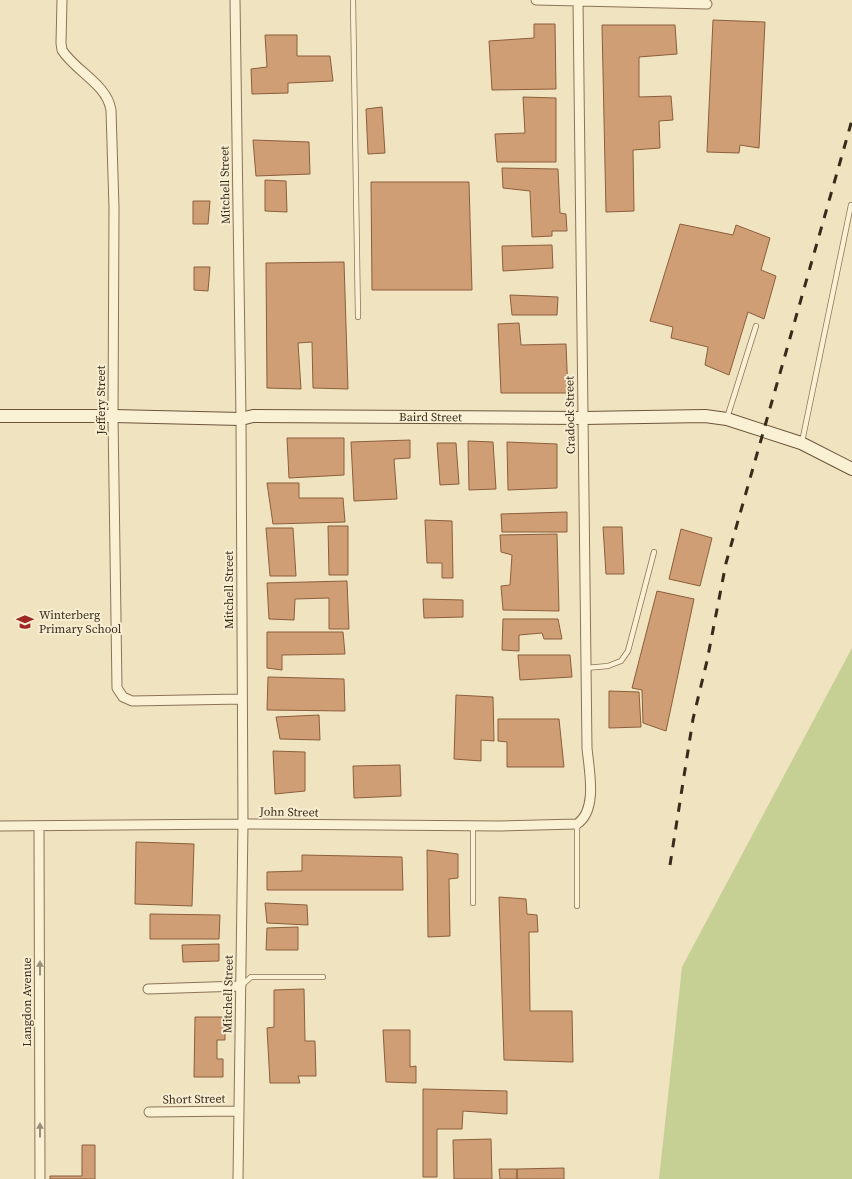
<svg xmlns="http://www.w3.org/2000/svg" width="852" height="1179" font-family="'Source Serif 4',serif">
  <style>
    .green { fill: #c6cf94 }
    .building { fill: #d09e74; stroke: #8b5e3c }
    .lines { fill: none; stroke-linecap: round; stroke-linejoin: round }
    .lane-casing { stroke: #8a7457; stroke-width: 6 }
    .street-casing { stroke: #8a7457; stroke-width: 11 }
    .secondary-casing { stroke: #6c553a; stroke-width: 14 }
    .lane { stroke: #faf0d4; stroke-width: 4.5 }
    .street { stroke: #faf0d4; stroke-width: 9 }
    .secondary { stroke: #faf0d4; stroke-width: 12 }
    .rail { stroke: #392b1c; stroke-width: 3; stroke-dasharray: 9 9; stroke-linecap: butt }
    .oneway { fill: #9a8e78 }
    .labels { text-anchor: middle; stroke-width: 4; stroke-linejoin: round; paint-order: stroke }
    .street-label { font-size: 12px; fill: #392b1c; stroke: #f7edd0 }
    .poi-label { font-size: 12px; fill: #392b1c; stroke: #f7edd0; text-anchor: start }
  </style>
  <rect width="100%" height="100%" fill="#f0e3c0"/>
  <!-- green -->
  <path class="green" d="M852,648V1179H659L682,967Z"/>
  <!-- building -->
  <path class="building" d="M713,20L765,22L759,148L740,145L739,153L707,152Z
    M534,24H555L556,89L492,90L489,41L534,38Z
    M602,25H675L677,54L639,57V97L671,96L673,120L659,121L660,148L633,150L634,211L606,212Z
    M265,35H297V56H330L333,81L288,83V93L252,94L251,69L267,67Z
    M523,97L556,98V162H497L495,134L525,133Z
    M382,107L385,153L368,154L366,109Z
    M253,140L309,142L310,174L256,176Z
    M502,168L558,169L560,213L566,214L567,231H552V236L532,237L530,191L503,188Z
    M265,180L286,181L287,212L265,211Z
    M371,182H469L472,290H372Z
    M193,201H210L208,224H193Z
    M680,224L733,235L736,225L770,238L761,270L776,276L764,319L748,312L729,375L705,365L708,347L671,338L673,327L650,321Z
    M552,245L553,268L503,271L502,246Z
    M344,262L348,389L313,388L312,342L298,343L301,389L267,388L266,263Z
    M194,267H210L208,291L194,290Z
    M510,295L558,297L557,315H512Z
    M519,323L521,345L566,344L568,393H501L498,324Z
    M287,438H344V475L289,478Z
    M410,440V458L394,459L397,499L354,501L351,442Z
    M468,441L493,442L496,489L469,490Z
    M507,442L557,444V488L508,490Z
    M437,443H456L459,484L440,485Z
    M267,483H299V498H343L345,522L273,524Z
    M567,512V532H502L501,514Z
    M425,520L452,521L453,578H442V563H427Z
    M328,526H348V575H329Z
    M603,527H622L624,574H606Z
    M266,528H293L296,576H270Z
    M681,529L712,538L700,586L669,579Z
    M557,534L559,611L503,610L501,586L510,585L512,555L501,552L500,535Z
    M347,581L349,629H329V598L295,599L294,620L269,619L267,583Z
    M657,591L694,599L666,731L643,723L642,690L632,688Z
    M423,599L463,600V617L424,618Z
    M503,619H558L562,639H544L542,633L519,635V651L502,650Z
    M267,632H343L345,654L282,655V670L267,668Z
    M518,655H570L572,677L520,680Z
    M268,677L344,679L345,711L267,710Z
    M609,691L639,692L641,727L609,728Z
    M456,695L493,697L494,741L481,740V761L454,759Z
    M319,715L320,740L280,739L276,717Z
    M498,719H559L564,767H507V742L498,741Z
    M273,751L305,752V791L275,794Z
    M400,765L401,796L354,798L353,766Z
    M136,842L194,844L192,906L135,904Z
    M427,850L458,854V878L449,879L450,936L428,937Z
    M302,855L402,857L403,890H267V872L302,871Z
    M499,897L526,899L527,914L537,915L538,932H529L530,1011H572L573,1062L504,1060Z
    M265,903L307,905L308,925L267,923Z
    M150,914L220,915L219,939H150Z
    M298,927V950H266L267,928Z
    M219,944V961L183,962L182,945Z
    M304,989L305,1041H315L316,1076H298L300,1083H270L267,1028L274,1027V990Z
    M195,1017H225V1040H217V1059H223V1077H194Z
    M383,1030H410V1067L416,1066V1083L386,1082Z
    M423,1089L507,1091V1114L463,1111L462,1129H437V1177H423Z
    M491,1139L492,1179H454L453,1140Z
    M82,1145H95V1179H50V1176H82Z
    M564,1168V1179H517V1169Z
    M499,1169H517V1179H500Z"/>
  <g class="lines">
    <!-- lane casing -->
    <g class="lane-casing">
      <path id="lane" d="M353,0L358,317
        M727,418L756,326
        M802,442L851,205
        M586,668L608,666L621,661L628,651L654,552
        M473,825V903
        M577,906V824
        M242,985L251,977H323"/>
    </g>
    <!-- street casing -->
    <g class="street-casing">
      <path id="street" d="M62,0L61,43L62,50C75,71 107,84 111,110L114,208L113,416L117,688L123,697L132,701L242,699
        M235,0L241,419L243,824L238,1179
        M536,0L707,4
        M0,826L243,824L500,826L577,824C598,810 589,770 587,748L578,0
        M39,826L40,1179
        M148,989L241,986
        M149,1112L239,1111"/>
    </g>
    <!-- secondary casing -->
    <g class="secondary-casing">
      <g id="secondary">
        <path id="s1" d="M0,416H113L241,419L253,416L583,418L705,416L727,419L801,443L852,469"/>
      </g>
    </g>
    <!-- lane -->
    <use href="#lane" class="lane"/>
    <!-- street -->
    <use href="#street" class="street"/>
    <!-- secondary -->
    <use href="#secondary" class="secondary"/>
    <!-- rail -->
    <path class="rail" d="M670,865L693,719L707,661L726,563L852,120"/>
  </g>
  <!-- one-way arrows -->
  <defs><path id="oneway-solid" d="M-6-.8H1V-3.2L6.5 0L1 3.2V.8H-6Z" transform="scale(1.25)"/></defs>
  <g class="oneway">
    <use href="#oneway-solid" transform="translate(40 968) rotate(-90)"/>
    <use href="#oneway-solid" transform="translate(40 1130) rotate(-90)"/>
  </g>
  <!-- icons -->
  <defs>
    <g id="school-bare" transform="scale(1.35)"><path d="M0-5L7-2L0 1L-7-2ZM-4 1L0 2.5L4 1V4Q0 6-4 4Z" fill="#9c2724" stroke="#f7edd0" stroke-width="2.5" paint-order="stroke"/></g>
  </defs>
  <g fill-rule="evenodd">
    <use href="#school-bare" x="25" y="622"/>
  </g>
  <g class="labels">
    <!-- street labels -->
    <g class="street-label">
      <text transform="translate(225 185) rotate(-91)" y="4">Mitchell Street</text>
      <text transform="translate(101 400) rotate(-90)" y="4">Jeffery Street</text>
      <text transform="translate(570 415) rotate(-91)" y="4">Cradock Street</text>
      <text dy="4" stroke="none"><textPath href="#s1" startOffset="431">Baird Street</textPath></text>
      <text transform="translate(229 590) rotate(-90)" y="4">Mitchell Street</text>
      <text transform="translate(289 812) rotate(1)" y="4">John Street</text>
      <text transform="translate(228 994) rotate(-89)" y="4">Mitchell Street</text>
      <text transform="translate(27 1002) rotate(-90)" y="4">Langdon Avenue</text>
      <text transform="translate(194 1099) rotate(-1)" y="4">Short Street</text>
    </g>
    <!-- poi labels -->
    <g class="poi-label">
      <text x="39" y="619">Winterberg<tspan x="39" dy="14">Primary School</tspan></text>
    </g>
  </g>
</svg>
